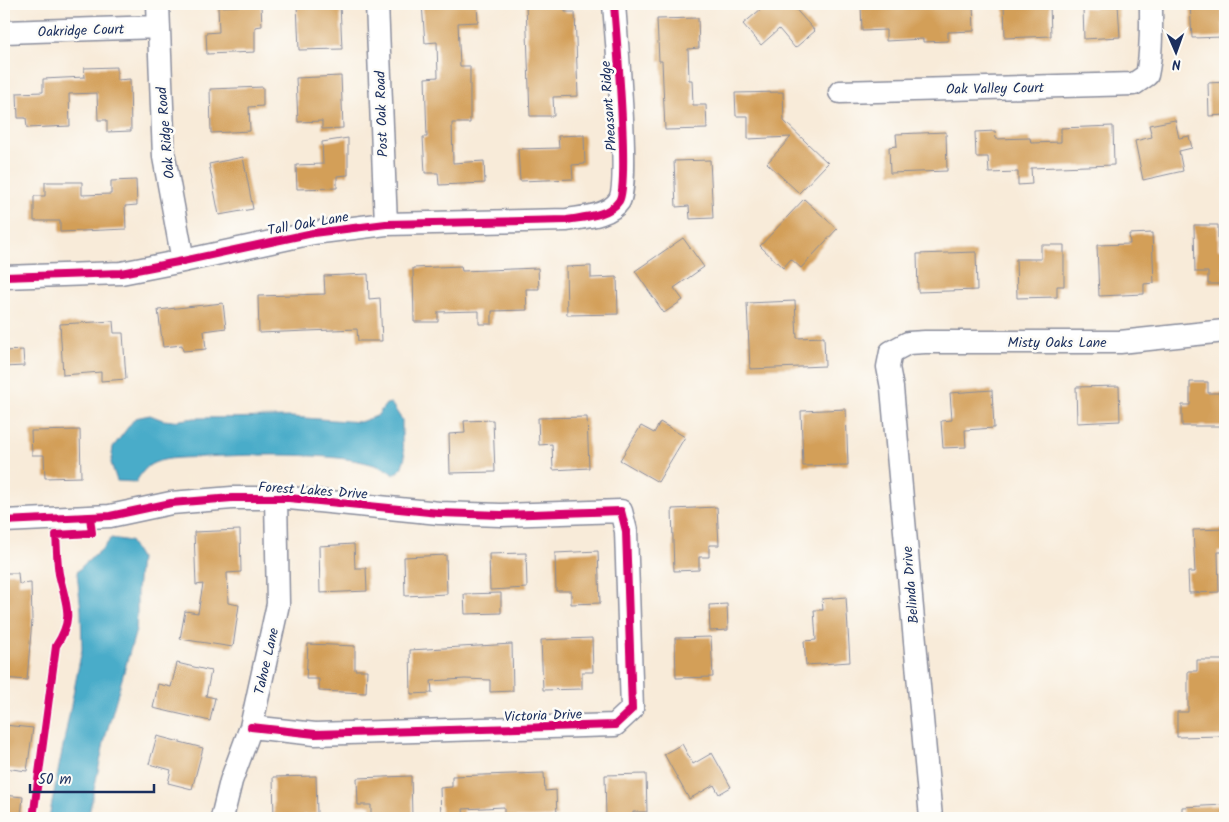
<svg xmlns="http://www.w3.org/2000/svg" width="1229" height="822" font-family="Kalam,sans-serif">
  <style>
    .water { fill: #4aacc9; stroke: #326e94 }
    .building { fill: #d39f58 }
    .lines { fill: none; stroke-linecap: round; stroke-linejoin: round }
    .minor-casing { stroke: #8a8d9c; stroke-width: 25 }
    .minor { stroke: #fff; stroke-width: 22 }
    .cycleway-casing { stroke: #fdfcf7; stroke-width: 11 }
    .cycleway { stroke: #d6006c; stroke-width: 8 }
    .labels { text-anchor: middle; stroke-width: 5; stroke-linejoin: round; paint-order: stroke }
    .street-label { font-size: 14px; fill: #1b2f5e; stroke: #fdfcf7 }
  </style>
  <rect width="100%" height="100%" fill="#fdfcf7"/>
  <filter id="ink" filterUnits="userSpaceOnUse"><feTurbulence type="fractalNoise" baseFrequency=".02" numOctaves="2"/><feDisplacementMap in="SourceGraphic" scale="10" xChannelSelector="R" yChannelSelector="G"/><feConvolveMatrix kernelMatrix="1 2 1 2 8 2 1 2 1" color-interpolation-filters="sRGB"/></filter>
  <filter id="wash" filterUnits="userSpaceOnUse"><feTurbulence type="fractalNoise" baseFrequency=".0096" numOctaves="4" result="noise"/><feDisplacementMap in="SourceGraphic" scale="20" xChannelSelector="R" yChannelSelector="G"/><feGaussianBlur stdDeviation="1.12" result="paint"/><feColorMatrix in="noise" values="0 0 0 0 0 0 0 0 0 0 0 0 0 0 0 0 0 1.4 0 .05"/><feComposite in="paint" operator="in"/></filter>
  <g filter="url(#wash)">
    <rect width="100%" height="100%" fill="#f8ebd9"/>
    <!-- water -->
    <path class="water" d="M391,403L402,420V443L405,457L401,469L394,475C366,449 242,455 203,457C189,458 167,457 154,463C146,466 140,475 136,482L117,481L111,463L113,447L135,418L150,415L163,420L173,421L195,418L291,417L360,422L377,416L386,404Z
      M111,538L130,541L140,558L137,591V612L136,630L105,738L88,818H49L82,649L81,610L77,572C87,559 103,552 111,538Z"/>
    <g id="blocks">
      <!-- building -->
      <path class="building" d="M297,4H340L342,49L299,50Z
        M422,4H477L478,22L458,23L460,66H470V123H452L453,163L484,161L485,183L439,185L438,173H425L423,137H427L425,78L438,77L437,42L425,43Z
        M526,4H565V12H575L578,96L553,97L554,116H530Z
        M767,4H777L783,11L791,4L815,31L795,48L779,29L761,45L743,24Z
        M861,4H973L974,31L948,32V41L923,42V39L886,41V30L862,31Z
        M1004,4H1050L1051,36L1005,38Z
        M1096,4H1118L1120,37L1084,39L1083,8H1096Z
        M1190,4H1222L1223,37L1192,38Z
        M261,5L262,26L255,27V52L207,54L206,33L219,32L218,7Z
        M698,18L699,48L688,49L689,80H692L693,105H706L707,129L665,130L662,61H659L657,19Z
        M117,67V80L130,79L131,131L107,132V120H98L97,93L69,94L70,126L27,128L26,118H18L17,93L43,92V79L85,77L84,68Z
        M341,76L343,128L322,129V121L298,122L296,78Z
        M1225,82V115L1209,116L1208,83Z
        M263,87V106L249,107L250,131L211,133L210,89Z
        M783,92L784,121L828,163L799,193L767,163L791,137L748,139V116H736L735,93Z
        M1175,120L1179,138L1189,136L1192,148L1179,151L1183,171L1143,180L1135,141L1152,137L1149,125Z
        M1113,126L1114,165L1031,168L1032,184L1018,185V172L989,173L988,157H976L975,132L995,131L996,139L1030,138L1031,143L1061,142V128Z
        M946,132L947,171L890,173L889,147L897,146L896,134Z
        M584,135L585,164L572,165L573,179L520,181L518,149L559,148L558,136Z
        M348,138V175L337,176V188L297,189L296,165L323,164L322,142Z
        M243,157L253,209L219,215L209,164Z
        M710,160L713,218L690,219L689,206L676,207L674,161Z
        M136,180L137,205L125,206L126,229L60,232V221H34V196H45V182H82V195L111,194V181Z
        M804,199L837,229L801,268L791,259L783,268L760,246Z
        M1194,225H1218V249H1225V284H1208V272H1195Z
        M1152,233L1154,283L1144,284V294L1099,296L1097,245L1130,244L1129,234Z
        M683,238L704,267L674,288L683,300L664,313L635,271Z
        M1041,245H1064V286H1057V297L1017,298L1016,259H1041Z
        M976,252L977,290L918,292L917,254Z
        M461,266L462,271L538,268L539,289H526L527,310L492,311V324H479V311L438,312V322H414L413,268Z
        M591,266V278L617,277L618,314L567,315L566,267Z
        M368,274L369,299L380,298L382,341H358L357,329L259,333L258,296L325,294L324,276Z
        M795,301L797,338L824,337L825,366L750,369L747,303Z
        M223,303L226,328L204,331L206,349L183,351L182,345L163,347L158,310Z
        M113,321L114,333H123L126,379L101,381V372L63,375L60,324Z
        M23,350L24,366L4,367V351Z
        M1190,382H1208V393H1225V426H1182V405H1190Z
        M1119,386L1120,421L1077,423L1076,387Z
        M992,390L994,428L965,430L966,447L943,448L941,421L952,420L950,393Z
        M846,409L848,465L803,466L801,411Z
        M587,417L589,468L553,470L552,444L539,445L538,418Z
        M493,420L495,472L450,473L449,434L465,433L464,421Z
        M660,422L685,437L658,482L620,460L641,426L654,433Z
        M80,430L81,477L45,478L44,455H32L31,431Z
        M717,507L719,545H709V557H699V570L674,571L672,509Z
        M1225,529V552H1218L1219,592L1189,593L1188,572H1195L1193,530Z
        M240,530L241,572L227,573L228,603L239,605L233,647L180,639L185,611L198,613L203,584L196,585L194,532Z
        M354,544L355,568H366L367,591L320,593L319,546Z
        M598,551L600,603L571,604V591H556L555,553Z
        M526,553L527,588L490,590L489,554Z
        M446,555L447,594L405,596L404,557Z
        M4,573H18L19,584L31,583L32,620L27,680L4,678Z
        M501,593V613L465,614L464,594Z
        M846,597L850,662L806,665L804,641L816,640L814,610H823L822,599Z
        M727,604L728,630L710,631L709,605Z
        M711,637L713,677L676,678L675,638Z
        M592,638L593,672H582V689L543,690L541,640Z
        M308,644L355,646V670H367L366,693L319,691V679H306Z
        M512,644L513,691L490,692V680L465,679L431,681L432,693L411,694L410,650Z
        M1197,660H1225V736L1177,737V712H1188V671H1197Z
        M177,663L211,671L206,696L215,698L210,721L153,708L158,684L171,687Z
        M4,725L33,728L27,771L4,768Z
        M157,736L203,748L192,789L168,783L171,770L149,764Z
        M682,744L693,764L712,753L731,787L719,794L714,785L689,799L664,754Z
        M544,773L545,791L556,790L557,817L504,818V807L463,809L464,818H441L440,788L452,787V776Z
        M646,774L647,812H633V818H606L605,775Z
        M316,776L317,814L303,815V818H274L273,777Z
        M411,776L412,817L371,818V805H358L357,778Z
        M4,795L23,797L21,816L4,814Z
        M1225,805V818H1182V807Z"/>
    </g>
  </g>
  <g filter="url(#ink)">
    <use href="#blocks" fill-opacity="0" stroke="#8a8d9c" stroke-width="1"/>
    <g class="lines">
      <!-- minor casing -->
      <g class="minor-casing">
        <path id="minor" d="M158,4L164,157L183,261
          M377,4L386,224
          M4,32L158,27
          M840,92L1134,84L1147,75C1152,52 1151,27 1151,4
          M4,277L121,273L183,261L313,233L386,224L567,220C584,217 609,216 619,201C630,184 616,33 614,4
          M4,521L110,516L171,503L232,498H289L439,513L501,515L621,511L626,531L632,709L615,725L315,734L251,727
          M222,818L231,781L251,727L278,604L276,498
          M931,818L892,388L888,367L891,352L908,343L925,342H1120L1225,331"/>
      </g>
      <!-- minor -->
      <use href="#minor" class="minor"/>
      <!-- cycleway casing -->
      <g class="cycleway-casing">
        <path id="cycleway" d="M4,277L121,273L183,261L313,233L386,224L567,220C584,217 609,216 619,201C630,184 616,33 614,4
          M4,521L110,516L171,503L232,498H289L439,513L501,515L621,511L626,531L632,709L615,725L315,734L251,727
          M33,818L56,646C75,617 66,605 59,574C57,562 57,548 56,535L92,533L90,517"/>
      </g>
      <!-- cycleway -->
      <use href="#cycleway" class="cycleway"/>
    </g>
  </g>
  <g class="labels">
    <!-- street labels -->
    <g class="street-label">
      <text transform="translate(81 30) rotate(-2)" y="5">Oakridge Court</text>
      <text transform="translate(995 88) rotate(-1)" y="5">Oak Valley Court</text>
      <text transform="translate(608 106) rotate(-94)" y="5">Pheasant Ridge</text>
      <text transform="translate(381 114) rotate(-92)" y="5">Post Oak Road</text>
      <text transform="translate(165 133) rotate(-95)" y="5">Oak Ridge Road</text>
      <text transform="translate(308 223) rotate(-10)" y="5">Tall Oak Lane</text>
      <text x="1057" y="347">Misty Oaks Lane</text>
      <text transform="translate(313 490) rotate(4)" y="5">Forest Lakes Drive</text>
      <text transform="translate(910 585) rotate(-95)" y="5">Belinda Drive</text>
      <text transform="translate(266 661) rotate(-77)" y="5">Tahoe Lane</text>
      <text transform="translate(543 715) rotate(-2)" y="5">Victoria Drive</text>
    </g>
  </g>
  <!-- margin -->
  <rect width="1229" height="822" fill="none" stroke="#fdfcf7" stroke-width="20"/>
  <!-- north arrow -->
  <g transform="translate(1176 52) rotate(178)" stroke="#fdfcf7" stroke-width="4" paint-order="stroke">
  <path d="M0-4L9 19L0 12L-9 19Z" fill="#1b2f5e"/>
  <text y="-8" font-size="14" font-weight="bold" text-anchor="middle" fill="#1b2f5e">N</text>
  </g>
  <!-- scale -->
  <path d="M30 784v8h124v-8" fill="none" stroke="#1b2f5e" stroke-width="2.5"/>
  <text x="38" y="784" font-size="15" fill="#1b2f5e" stroke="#fdfcf7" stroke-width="4" paint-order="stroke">50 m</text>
</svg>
